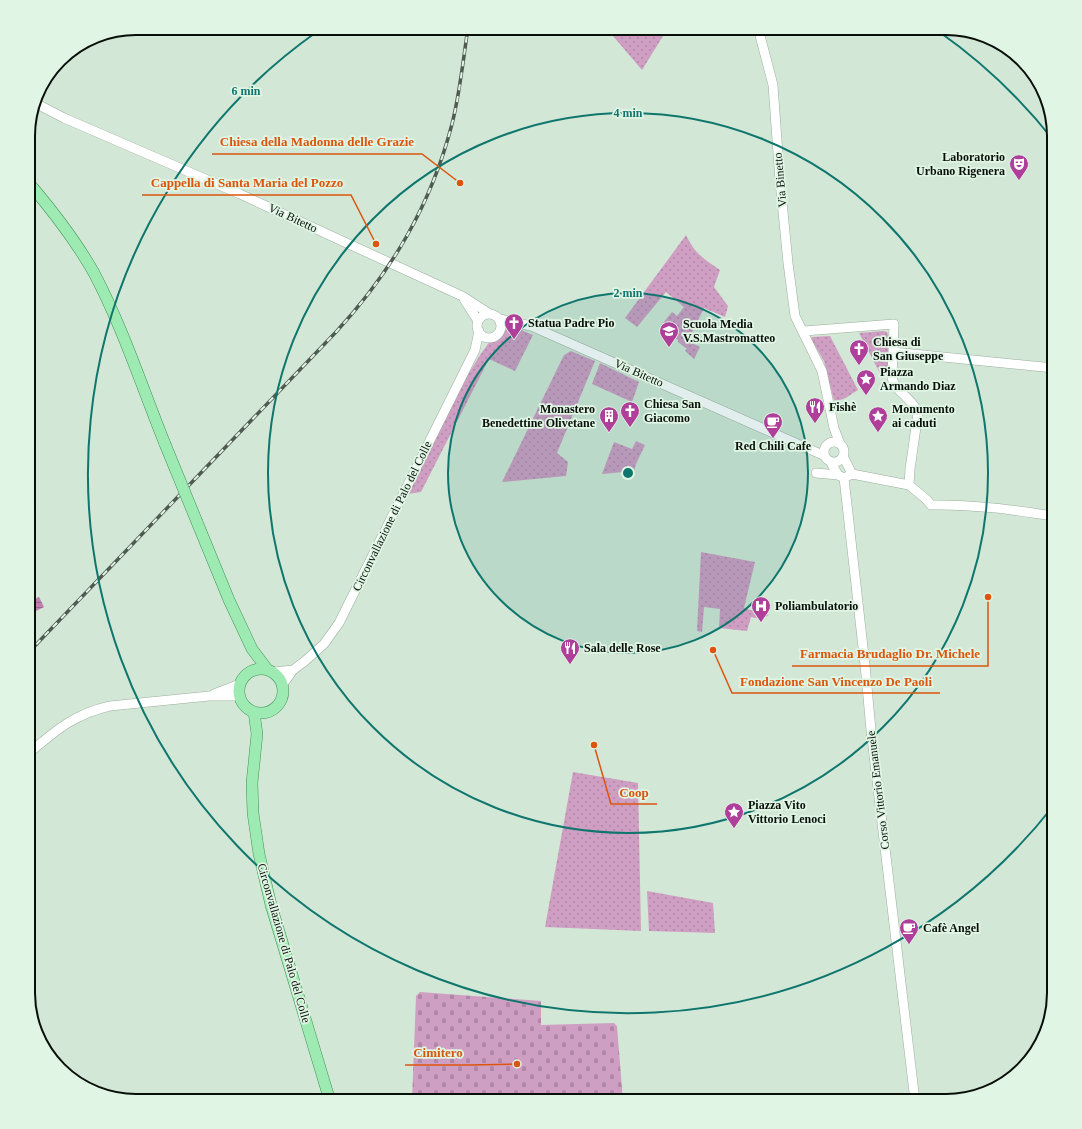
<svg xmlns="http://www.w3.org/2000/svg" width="1082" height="1129" font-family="Georgia,serif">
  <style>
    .green { fill: url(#green-dots) }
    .cemetery { fill: url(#cemetery-stones) }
    .water { fill: url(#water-rules) }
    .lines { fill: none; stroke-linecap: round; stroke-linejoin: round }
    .minor-casing { stroke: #9aae9d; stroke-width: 10 }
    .major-casing { stroke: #3e9455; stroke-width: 12 }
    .minor { stroke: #fff; stroke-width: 9 }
    .major { stroke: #9deab2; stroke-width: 11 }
    .rail-casing { stroke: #4f5b51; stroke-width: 3.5 }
    .rail { stroke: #e0f5e3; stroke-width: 2; stroke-dasharray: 6; stroke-linecap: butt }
    .major-bridge-casing { stroke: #3e9455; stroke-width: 12; stroke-linecap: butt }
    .major-bridge { stroke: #9deab2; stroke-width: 11 }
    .ring { fill: none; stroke: #0f766e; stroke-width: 2 }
    .labels { text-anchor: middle; stroke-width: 3.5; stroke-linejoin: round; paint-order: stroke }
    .poi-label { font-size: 12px; font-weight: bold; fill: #080f09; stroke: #e0f5e3; text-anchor: start }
    .street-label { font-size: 12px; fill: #080f09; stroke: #e0f5e3 }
    .rim { fill: none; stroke: #080f09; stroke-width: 2 }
    .centre { fill: #0f766e; stroke: #e0f5e3; stroke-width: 2 }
    .ring-label { font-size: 12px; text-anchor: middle; font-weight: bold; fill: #0f766e; stroke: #e0f5e3; stroke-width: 3.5; stroke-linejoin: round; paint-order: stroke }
    .leader { fill: none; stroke: #dd550c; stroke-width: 1.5 }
    .callout-dot { fill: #dd550c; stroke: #e0f5e3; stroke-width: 1.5 }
    .callout-label { font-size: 13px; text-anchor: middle; font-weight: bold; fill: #dd550c; stroke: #e0f5e3; stroke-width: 3.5; stroke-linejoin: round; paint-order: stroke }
  </style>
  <defs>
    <pattern id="green-dots" width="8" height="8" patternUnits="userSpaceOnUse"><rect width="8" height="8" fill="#cf9ec3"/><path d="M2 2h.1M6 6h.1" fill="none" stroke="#b087a6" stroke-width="1.8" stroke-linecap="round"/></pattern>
    <pattern id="cemetery-stones" width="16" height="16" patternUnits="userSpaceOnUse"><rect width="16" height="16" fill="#cf9ec3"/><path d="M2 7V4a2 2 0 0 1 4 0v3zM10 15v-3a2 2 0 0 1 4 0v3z" fill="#b087a6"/></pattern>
    <pattern id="water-rules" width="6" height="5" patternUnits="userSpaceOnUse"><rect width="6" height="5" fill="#c07eb1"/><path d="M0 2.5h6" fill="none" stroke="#9a668e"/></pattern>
  </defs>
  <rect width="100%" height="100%" fill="#d3e7d6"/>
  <!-- green -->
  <path class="green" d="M618,28H668L642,70L613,36Z
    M686,235C695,254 704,259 720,270L714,287L728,306L725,317L704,308L688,341L700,347L694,359L685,351L687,349L678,342V340L669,333L667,334L664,331L667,327L663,323L672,312L677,316L684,307L666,292L637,327L625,318Z
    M510,329L521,330L533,335L515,371L489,359L421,492L408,494L466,378L480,355L493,337L503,331Z
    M883,331L887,332L888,335V373L882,377L859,333Z
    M830,336L858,390C851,394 843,402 834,400L833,397L824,361L811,339L812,337Z
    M571,351L595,361L557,453L568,462L566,476L502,482L564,355Z
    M600,363L639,382L632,402L592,384Z
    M636,441L645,445L636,464L634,471L602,474L614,442L632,449Z
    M701,552L755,562L744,608L769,615L762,619L751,617L747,631L719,628L720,609L704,607L702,632L697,631Z
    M573,772L638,783L641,931L545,927Z
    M647,891L713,903L715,933L649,931Z"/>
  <!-- cemetery -->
  <path class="cemetery" d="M420,992L541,1001V1025L614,1023L617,1026L623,1101H412L416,996Z"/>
  <!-- water -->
  <path class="water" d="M39,597L44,607L28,615V602Z"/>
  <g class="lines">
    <!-- minor casing -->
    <g class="minor-casing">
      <path id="minor" d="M758,28L773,85L780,181L788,263L795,316L822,371L834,428L840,444
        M35,103L64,118L240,194L462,296L490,314
        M464,299L478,321
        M477 326a12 12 0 1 1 24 0a12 12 0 1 1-24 0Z
        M500,319L531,326L825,456
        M804,331L894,324L892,378C895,392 913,398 918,413L910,469L909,485
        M893,352L1054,368
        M824 452a10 10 0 1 1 20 0a10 10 0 1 1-20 0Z
        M830,461L838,475L844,478L852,474L843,456
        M816,473L838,475
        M852,474L909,485L926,499L931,505C972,504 1014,510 1054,516
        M844,478L865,665L871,730L915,1101
        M274,672L293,670
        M283,684L293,670L305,661L324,644L339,623L475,350L479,331
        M214,694L240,684
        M28,754C55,731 74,714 110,706L209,696H239"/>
    </g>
    <!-- major casing -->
    <g class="major-casing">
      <path id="major" d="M28,182C52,210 76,241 94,273C123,328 142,387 165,444
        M197,522L229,600L252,649L267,669
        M239 691a22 22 0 1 1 44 0a22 22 0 1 1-44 0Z
        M254,712L257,734L252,783L253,813L259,854L271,905L330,1101"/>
    </g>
    <!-- minor -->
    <use href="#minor" class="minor"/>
    <!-- major -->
    <use href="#major" class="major"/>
    <!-- rail casing -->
    <g class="rail-casing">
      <path id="rail" d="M28,653L336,332C392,271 431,205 452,124C460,93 463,60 468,28"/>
    </g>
    <!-- rail -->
    <use href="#rail" class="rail"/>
    <!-- major-bridge casing -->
    <g class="major-bridge-casing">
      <path id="major-bridge" d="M165,444L197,522"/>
    </g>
    <!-- major-bridge -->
    <use href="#major-bridge" class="major-bridge"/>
  </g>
  <!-- distance rings -->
  <circle cx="628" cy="473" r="180" fill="#0f766e" fill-opacity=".12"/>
  <g class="ring">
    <circle cx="628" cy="473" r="180"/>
    <circle cx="628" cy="473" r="360"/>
    <path d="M1054 805A540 540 0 1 1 318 31M938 31A540 540 0 0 1 1054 141"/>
  </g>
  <!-- icons -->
  <defs>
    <g id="theatre-pin" transform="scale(1)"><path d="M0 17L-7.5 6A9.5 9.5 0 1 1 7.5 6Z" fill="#af3f9b" stroke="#e0f5e3"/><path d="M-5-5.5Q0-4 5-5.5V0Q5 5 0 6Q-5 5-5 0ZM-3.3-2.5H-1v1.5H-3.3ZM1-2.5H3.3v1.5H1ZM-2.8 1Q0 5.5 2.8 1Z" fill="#fff"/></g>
    <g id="church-pin" transform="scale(1)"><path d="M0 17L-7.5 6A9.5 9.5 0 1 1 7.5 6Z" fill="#af3f9b" stroke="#e0f5e3"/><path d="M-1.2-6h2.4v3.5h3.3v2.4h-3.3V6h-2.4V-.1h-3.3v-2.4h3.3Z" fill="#fff"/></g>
    <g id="school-pin" transform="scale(1)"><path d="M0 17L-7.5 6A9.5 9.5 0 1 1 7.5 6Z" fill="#af3f9b" stroke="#e0f5e3"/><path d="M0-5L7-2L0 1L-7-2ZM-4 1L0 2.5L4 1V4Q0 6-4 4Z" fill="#fff"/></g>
    <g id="sight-pin" transform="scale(1)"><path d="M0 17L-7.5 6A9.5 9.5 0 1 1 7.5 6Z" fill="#af3f9b" stroke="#e0f5e3"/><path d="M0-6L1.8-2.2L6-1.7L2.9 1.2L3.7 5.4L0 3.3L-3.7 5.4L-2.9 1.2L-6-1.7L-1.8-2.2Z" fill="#fff"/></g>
    <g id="restaurant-pin" transform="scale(1)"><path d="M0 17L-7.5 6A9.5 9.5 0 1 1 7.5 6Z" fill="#af3f9b" stroke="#e0f5e3"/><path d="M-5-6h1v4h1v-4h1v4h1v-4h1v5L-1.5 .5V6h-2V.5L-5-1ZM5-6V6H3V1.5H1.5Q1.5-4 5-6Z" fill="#fff"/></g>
    <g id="building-pin" transform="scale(1)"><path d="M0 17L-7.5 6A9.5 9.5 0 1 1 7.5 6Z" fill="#af3f9b" stroke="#e0f5e3"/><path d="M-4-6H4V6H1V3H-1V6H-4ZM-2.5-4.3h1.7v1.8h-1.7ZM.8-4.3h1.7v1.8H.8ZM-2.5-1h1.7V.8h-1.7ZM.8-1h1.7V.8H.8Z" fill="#fff"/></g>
    <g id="cafe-pin" transform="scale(1)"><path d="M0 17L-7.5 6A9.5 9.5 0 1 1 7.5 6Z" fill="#af3f9b" stroke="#e0f5e3"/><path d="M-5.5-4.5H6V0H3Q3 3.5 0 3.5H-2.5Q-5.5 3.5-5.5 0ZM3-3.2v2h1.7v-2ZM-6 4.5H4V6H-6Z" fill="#fff"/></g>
    <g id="hospital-pin" transform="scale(1)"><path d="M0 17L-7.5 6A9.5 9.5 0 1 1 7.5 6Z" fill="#af3f9b" stroke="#e0f5e3"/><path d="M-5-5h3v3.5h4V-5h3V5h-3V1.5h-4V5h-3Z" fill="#fff"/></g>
  </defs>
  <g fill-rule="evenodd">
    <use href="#theatre-pin" x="1019" y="164"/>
    <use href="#church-pin" x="514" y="323"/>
    <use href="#school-pin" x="669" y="331"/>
    <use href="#church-pin" x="859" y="349"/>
    <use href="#sight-pin" x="866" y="379"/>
    <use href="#restaurant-pin" x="815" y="407"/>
    <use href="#church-pin" x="630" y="411"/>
    <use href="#building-pin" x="609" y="416"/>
    <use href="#sight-pin" x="878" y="416"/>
    <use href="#cafe-pin" x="773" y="422"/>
    <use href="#hospital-pin" x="761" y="606"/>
    <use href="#restaurant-pin" x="570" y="648"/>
    <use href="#sight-pin" x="734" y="812"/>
    <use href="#cafe-pin" x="909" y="928"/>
  </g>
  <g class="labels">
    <!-- poi labels -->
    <g class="poi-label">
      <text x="1005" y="161" text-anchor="end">Laboratorio<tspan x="1005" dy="14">Urbano Rigenera</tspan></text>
      <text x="528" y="327">Statua Padre Pio</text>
      <text x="683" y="328">Scuola Media<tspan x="683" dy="14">V.S.Mastromatteo</tspan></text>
      <text x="873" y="346">Chiesa di<tspan x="873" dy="14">San Giuseppe</tspan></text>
      <text x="880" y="376">Piazza<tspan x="880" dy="14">Armando Diaz</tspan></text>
      <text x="644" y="408">Chiesa San<tspan x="644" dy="14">Giacomo</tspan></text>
      <text x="829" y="411">Fishè</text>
      <text x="595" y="413" text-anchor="end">Monastero<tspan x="595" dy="14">Benedettine Olivetane</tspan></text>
      <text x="892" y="413">Monumento<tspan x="892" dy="14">ai caduti</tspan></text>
      <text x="773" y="450" text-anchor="middle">Red Chili Cafe</text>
      <text x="775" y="610">Poliambulatorio</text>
      <text x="584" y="652">Sala delle Rose</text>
      <text x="748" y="809">Piazza Vito<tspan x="748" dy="14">Vittorio Lenoci</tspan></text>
      <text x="923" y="932">Cafè Angel</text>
    </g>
    <!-- street labels -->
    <g class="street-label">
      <text transform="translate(780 180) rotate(-95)" y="4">Via Binetto</text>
      <text transform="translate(293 218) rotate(25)" y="4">Via Bitetto</text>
      <text transform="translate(639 373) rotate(24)" y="4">Via Bitetto</text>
      <text transform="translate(392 516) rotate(-64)" y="4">Circonvallazione di Palo del Colle</text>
      <text transform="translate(878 790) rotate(-97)" y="4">Corso Vittorio Emanuele</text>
      <text transform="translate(284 943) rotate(74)" y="4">Circonvallazione di Palo del Colle</text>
    </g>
  </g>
  <!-- crop -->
  <path d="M0 0H1082V1129H0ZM136 35H946A101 101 0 0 1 1047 136V993A101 101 0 0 1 946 1094H136A101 101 0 0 1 35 993V136A101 101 0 0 1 136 35Z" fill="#e0f5e3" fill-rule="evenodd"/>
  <path class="rim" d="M136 35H946A101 101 0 0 1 1047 136V993A101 101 0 0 1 946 1094H136A101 101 0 0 1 35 993V136A101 101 0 0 1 136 35Z"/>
  <circle cx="628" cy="473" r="6" class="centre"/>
  <g class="ring-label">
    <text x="246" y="95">6 min</text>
    <text x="628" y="117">4 min</text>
    <text x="628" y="297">2 min</text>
  </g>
  <!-- callouts -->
  <path class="leader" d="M460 183L422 154H212M376 244L351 195H142M988 597L988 666H792M713 650L732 693H940M594 745L611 804H657M517 1064L470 1065H405"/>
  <g class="callout-dot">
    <circle cx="460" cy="183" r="4"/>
    <circle cx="376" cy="244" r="4"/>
    <circle cx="988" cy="597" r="4"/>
    <circle cx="713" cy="650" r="4"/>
    <circle cx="594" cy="745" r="4"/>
    <circle cx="517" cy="1064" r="4"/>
  </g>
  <g class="callout-label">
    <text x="317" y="146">Chiesa della Madonna delle Grazie</text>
    <text x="247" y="187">Cappella di Santa Maria del Pozzo</text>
    <text x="890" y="658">Farmacia Brudaglio Dr. Michele</text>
    <text x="836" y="686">Fondazione San Vincenzo De Paoli</text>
    <text x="634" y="797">Coop</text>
    <text x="438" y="1057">Cimitero</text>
  </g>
</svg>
